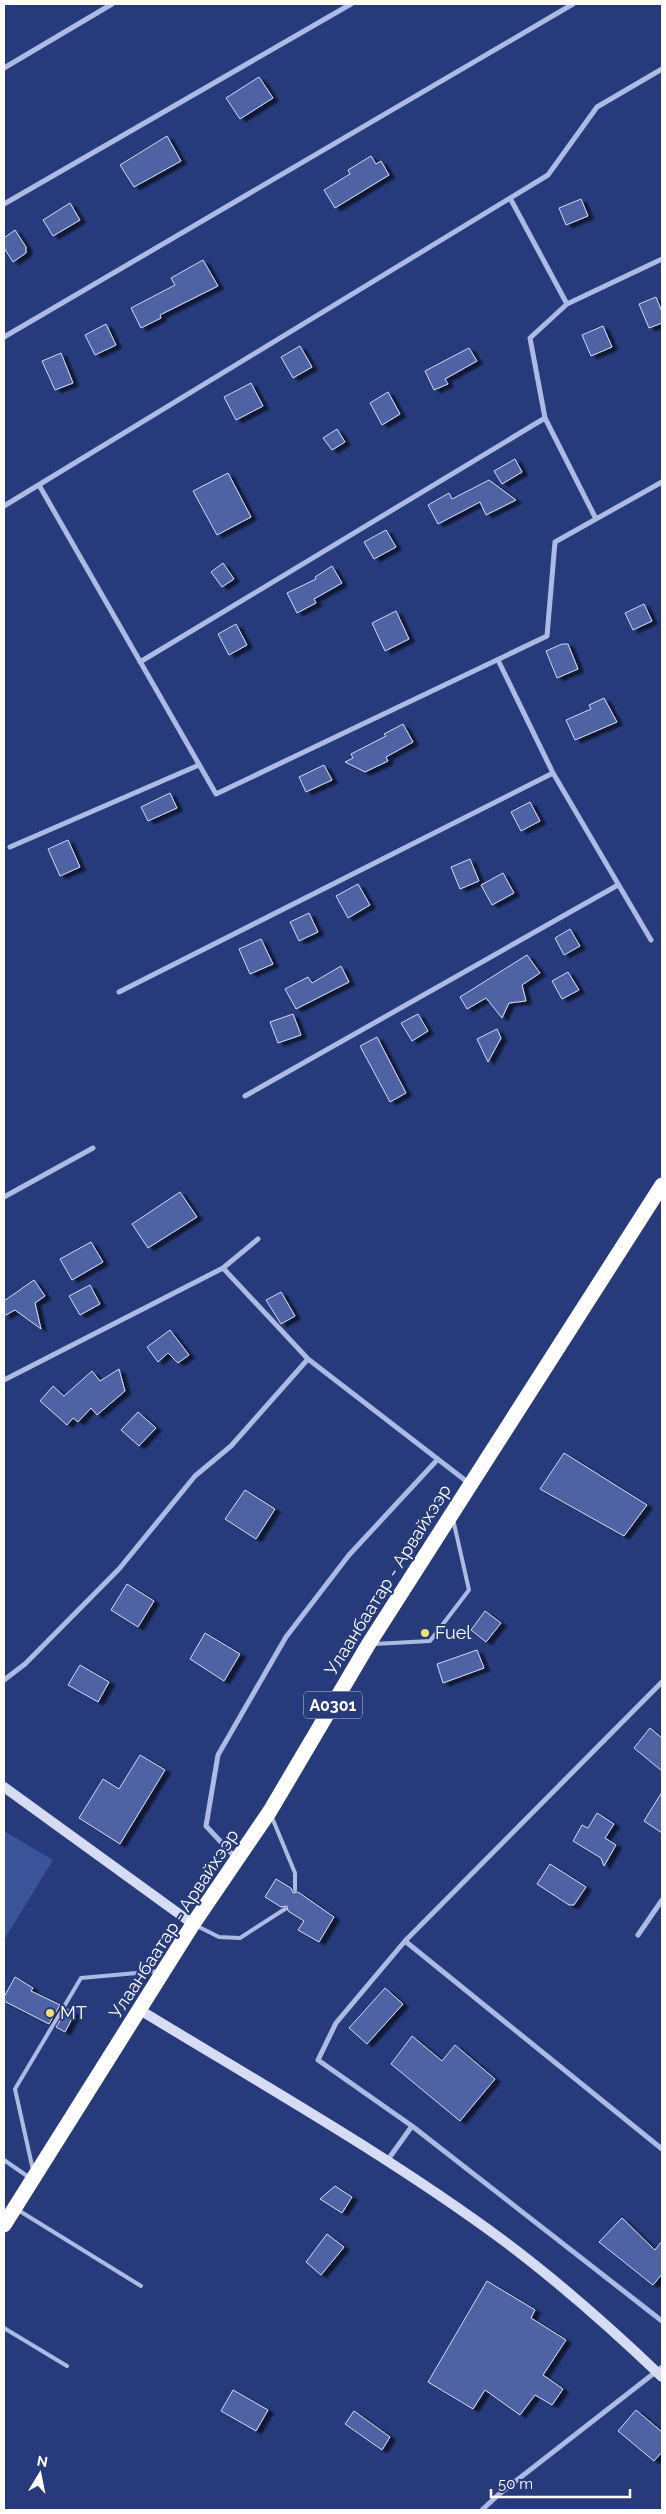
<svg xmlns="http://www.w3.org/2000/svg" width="666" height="2514" font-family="Raleway,sans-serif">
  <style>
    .green { fill: #3b5399 }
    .building { fill: #5064a4; stroke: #cfd8f4; filter: url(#shadow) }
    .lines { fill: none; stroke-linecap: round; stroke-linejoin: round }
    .lane { stroke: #acbae4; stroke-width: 4 }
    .street { stroke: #acbae4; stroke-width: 5 }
    .secondary { stroke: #d5dcf4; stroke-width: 10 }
    .highway { stroke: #fff; stroke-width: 15 }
    .poi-dot { fill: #ece173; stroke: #273b7c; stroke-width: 2 }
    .labels { text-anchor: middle; stroke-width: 4; stroke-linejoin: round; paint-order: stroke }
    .shield { fill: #273b7c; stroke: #bec4d8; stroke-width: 1 }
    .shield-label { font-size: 16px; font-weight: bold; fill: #fff }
    .street-label { font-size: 18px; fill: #fff; stroke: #273b7c }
    .poi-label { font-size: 18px; fill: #fff; stroke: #273b7c; text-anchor: start }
  </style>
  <defs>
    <filter id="shadow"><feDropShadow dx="5.5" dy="3" stdDeviation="1" flood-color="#0009"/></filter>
  </defs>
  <rect width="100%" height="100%" fill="#273b7c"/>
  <!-- green -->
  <path class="green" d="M4,1831L53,1860L4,1940Z"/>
  <!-- building -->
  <path class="building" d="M259,77L273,98L240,119L226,98Z
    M167,136L181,161L134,187L120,165Z
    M371,156L376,164L381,161L389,175L335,208L324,190L350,174L348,170Z
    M581,199L588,216L566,225L559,208Z
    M70,203L80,220L53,236L43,220Z
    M15,230L26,247V253L13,262L4,248V238Z
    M203,260L218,286L160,315L161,318L141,328L131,308L175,285L171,278Z
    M656,297L662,312V323L649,328L639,304Z
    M106,324L116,345L95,355L85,335Z
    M603,326L612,347L591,356L582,335Z
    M300,346L312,367L293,378L281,357Z
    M469,348L477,361L445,379L448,384L434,390L425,371Z
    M61,353L73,383L55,390L42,361Z
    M251,383L263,406L236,420L224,397Z
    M388,392L400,414L382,425L370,403Z
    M337,429L345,442L332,450L323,438Z
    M515,459L522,472L502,484L494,471Z
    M228,473L251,517L217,535L193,491Z
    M489,480L516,500L486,515L480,502L438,524L428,505L449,493L452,499Z
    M386,530L396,547L374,559L364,542Z
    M223,563L234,579L222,587L211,572Z
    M332,566L342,583L314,599L316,603L297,613L287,593L316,579L315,577Z
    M644,604L652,621L633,630L625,613Z
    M396,611L409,639L385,651L372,623Z
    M236,624L247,645L229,655L218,634Z
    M562,644H568L578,669L557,678L546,651Z
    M604,698L617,722L575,740L566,720L591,709L589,705Z
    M403,724L413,742L386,757L388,761L365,772L345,762L353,758L351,754L386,736L384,734Z
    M324,765L332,780L306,792L299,777Z
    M170,793L177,808L148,821L141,807Z
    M530,802L540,821L521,831L511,812Z
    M68,840L80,867L60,876L48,849Z
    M470,859L479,881L460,889L451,867Z
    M503,873L514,893L492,905L481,885Z
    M358,884L370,905L348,918L336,896Z
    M309,913L318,932L299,941L290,922Z
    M570,929L580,946L564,955L555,938Z
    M261,939L273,964L250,974L239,949Z
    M527,955L540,973L522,985L526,1001L509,1003L502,1018L486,998L467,1009L460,997Z
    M341,966L349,982L296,1009L285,989L308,977L312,983Z
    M568,972L579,990L562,999L552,981Z
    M293,1014L301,1035L278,1043L270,1022Z
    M418,1014L428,1031L412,1041L401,1023Z
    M497,1029L501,1038L488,1062L477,1039Z
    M377,1037L406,1093L390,1102L360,1046Z
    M180,1192L197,1217L148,1248L132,1224Z
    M91,1242L103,1262L72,1280L60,1259Z
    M34,1280L45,1296L35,1303L41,1329L15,1310L4,1316V1301Z
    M90,1285L100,1304L80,1315L69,1296Z
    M281,1292L295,1316L281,1324L266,1300Z
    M170,1330L189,1355L178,1363L168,1353L158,1362L147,1347Z
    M119,1369L125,1391L97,1415L91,1408L78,1422L73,1418L67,1425L40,1401L53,1386L64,1396L92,1371L100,1381Z
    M138,1412L156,1428L139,1446L121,1430Z
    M564,1453L647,1505L624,1536L540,1489Z
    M245,1490L275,1509L256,1539L225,1519Z
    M127,1584L154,1601L138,1627L111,1610Z
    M485,1611L501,1623L486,1642L471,1630Z
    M205,1633L240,1654L224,1681L190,1659Z
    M477,1650L484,1668L443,1683L437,1664Z
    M80,1665L109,1682L98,1702L68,1685Z
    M650,1728L662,1738V1771L634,1748Z
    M140,1755L165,1770L120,1844L79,1818L103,1779L119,1789Z
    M662,1792V1833L644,1821Z
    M597,1813L614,1824L605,1838L616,1845L604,1866L601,1858L573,1841L582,1825L588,1828Z
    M550,1864L586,1887L574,1905H569L537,1884Z
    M276,1879L291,1888L293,1893L298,1892L334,1917L319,1942L298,1930L304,1921L288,1911L287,1906L281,1907L265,1897Z
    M15,1977L33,1988L31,1991L60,2005L49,2024L4,2001V1997Z
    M385,1988L403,2004L367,2044L349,2028Z
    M67,2009L75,2013L65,2032L56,2027Z
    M412,2036L442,2061L455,2045L495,2079L460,2121L391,2064Z
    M335,2186L352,2197L342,2213L320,2199Z
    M622,2218L655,2250L662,2241V2274L653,2285L599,2242Z
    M327,2234L344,2247L321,2275L306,2262Z
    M487,2281L535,2310L531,2318L566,2340L543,2375L563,2389L552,2405L535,2395L520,2415L485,2390L473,2409L428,2382Z
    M233,2390L268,2410L256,2431L221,2411Z
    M636,2410L662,2432V2452L654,2461L618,2431Z
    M354,2411L390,2437L382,2450L345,2424Z"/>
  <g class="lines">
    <!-- lane -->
    <path class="lane" d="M374,1644L430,1641L469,1590L453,1519
      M271,1815L295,1873V1890
      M195,1925L219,1937L240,1938L285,1909
      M4,2160L30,2178
      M33,2170L15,2089L81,1978L159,1971
      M18,2210L141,2286
      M4,2328L67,2366"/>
    <!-- street -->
    <path class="street" d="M4,68L112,4
      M510,198L567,304L530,338L545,418L596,519
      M4,204L351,4
      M567,304L662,259
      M4,337L573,4
      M39,485L216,794L547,636L555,542L662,482
      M4,506L548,175L597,107L662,69
      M498,660L553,773L651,940
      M140,662L545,418
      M10,847L199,765
      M119,992L553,773
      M245,1096L618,885
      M4,1197L93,1148
      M223,1268L308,1359L470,1484
      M4,1380L223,1268L258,1239
      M4,1680L25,1664L119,1569L195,1476L231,1446L308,1359
      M235,1857L206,1826L218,1755L286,1637L349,1555L438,1459
      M638,1935L662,1900
      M405,1941L662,2149
      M412,2126L662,2321
      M387,2161L412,2126L318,2060L336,2023L405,1941L662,1682
      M482,2510L498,2495L662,2367"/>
    <!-- secondary -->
    <path class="secondary" d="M4,1787L193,1924
      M140,2010C263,2085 389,2156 504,2241C560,2283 612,2329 662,2377"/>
    <!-- highway -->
    <path class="highway" d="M4,2225L193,1924L270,1811L368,1645L662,1185"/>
  </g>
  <!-- markers -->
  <g class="poi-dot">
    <circle cx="425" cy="1633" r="5"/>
    <circle cx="50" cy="2013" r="5"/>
  </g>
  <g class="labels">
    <!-- shield labels -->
    <rect class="shield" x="304" y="1691.5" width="58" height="27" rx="4"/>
    <g class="shield-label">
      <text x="333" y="1711">A0301</text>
    </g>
    <!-- street labels -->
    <g class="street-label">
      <text transform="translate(388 1580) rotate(-58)" y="6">Улаанбаатар - Арвайхээр</text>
      <text transform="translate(174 1924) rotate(-57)" y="6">Улаанбаатар - Арвайхээр</text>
    </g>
    <!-- poi labels -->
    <g class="poi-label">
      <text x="435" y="1639">Fuel</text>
      <text x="60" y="2019">МТ</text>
    </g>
  </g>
  <!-- border -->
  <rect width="666" height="2514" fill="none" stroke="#ffffff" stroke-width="10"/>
  <!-- north arrow -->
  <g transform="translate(40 2474) rotate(10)" stroke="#273b7c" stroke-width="4" paint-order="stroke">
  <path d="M0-4L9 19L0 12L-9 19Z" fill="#ffffff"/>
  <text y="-8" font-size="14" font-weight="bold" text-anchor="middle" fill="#ffffff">N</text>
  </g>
  <!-- scale -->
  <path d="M491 2489v8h139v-8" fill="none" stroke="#ffffff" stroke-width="2.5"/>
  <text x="498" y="2489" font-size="15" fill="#ffffff" stroke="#273b7c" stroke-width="4" paint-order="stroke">50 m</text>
</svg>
